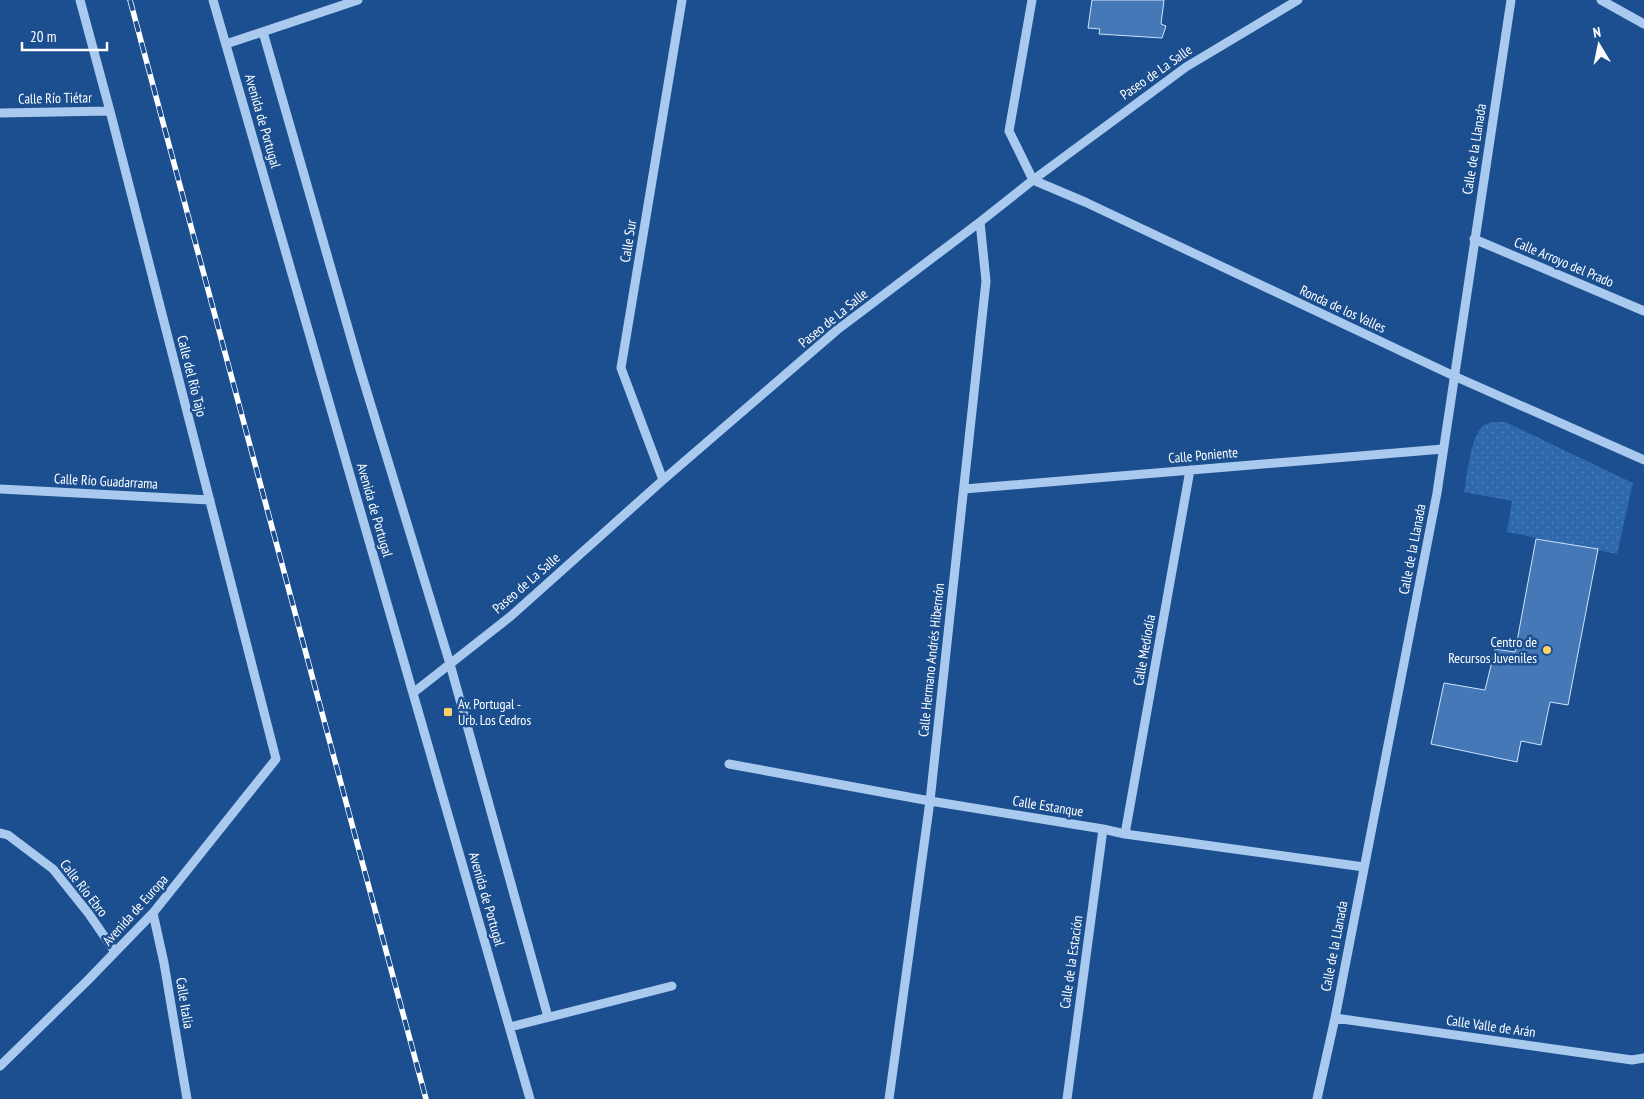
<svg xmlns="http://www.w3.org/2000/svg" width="1644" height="1099" font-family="'PT Sans Narrow',sans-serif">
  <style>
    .park { fill: url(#park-dots) }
    .building { fill: #4478b7; stroke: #cfe3fa }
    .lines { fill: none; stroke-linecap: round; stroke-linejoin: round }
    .minor { stroke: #a9c9ee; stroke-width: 9 }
    .rail-casing { stroke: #fff; stroke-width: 5.5 }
    .rail { stroke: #1b4f8f; stroke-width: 4; stroke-dasharray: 11; stroke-linecap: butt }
    .poi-dot { fill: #ffd166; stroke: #1b4f8f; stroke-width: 2 }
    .labels { text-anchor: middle; stroke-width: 5; stroke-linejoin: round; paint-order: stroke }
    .street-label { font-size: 14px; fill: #fff; stroke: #1b4f8f }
    .poi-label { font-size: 14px; fill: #fff; stroke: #1b4f8f; text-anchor: end }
  </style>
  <defs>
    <pattern id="park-dots" width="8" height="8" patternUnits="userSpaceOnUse" patternTransform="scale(1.25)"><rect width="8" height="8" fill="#2e69ad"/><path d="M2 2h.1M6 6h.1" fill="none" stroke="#4d80b9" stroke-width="1.8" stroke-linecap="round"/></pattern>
  </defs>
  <rect width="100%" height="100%" fill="#1b4f8f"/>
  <!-- park -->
  <path class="park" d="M1494,422H1505L1633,483L1617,554L1507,532L1512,501L1464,492C1467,477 1471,439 1480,429C1484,424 1488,423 1494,422Z"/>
  <!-- building -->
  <path class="building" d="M1092,0H1164L1161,24L1166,26L1162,38L1099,34L1100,29L1088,28Z
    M1536,539L1598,549L1568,705L1550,702L1541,745L1521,741L1517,762L1431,744L1444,683L1485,690L1495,649L1515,652Z"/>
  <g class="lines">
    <!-- minor -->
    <path class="minor" d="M213,0L530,1099
      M1032,0L1009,131L1033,180L1085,202L1454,376L1644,460
      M1601,0L1644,24
      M263,32L359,366L450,664L548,1017
      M226,44L358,0
      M0,113L110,111
      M1474,239L1644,311
      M663,480L621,368L682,0
      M0,489L210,500
      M964,489L1443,449
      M413,693L511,616L663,480L837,330L980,222L1033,180L1186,67L1298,0
      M729,764L930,801L1103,829L1125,834L1364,867
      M0,833L8,835L53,869L89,914L115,952
      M1125,834L1190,470
      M153,913L164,963L187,1099
      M1335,1018L1632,1060L1644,1058
      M510,1027L672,986
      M0,1066L87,981L153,913L276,759L110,111L80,0
      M889,1099L930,801L986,281L980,222
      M1067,1099L1103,829
      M1317,1099L1335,1018L1437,493L1511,0"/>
    <!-- rail casing -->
    <g class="rail-casing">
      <path id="rail" d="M130,0L426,1099"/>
    </g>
    <!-- rail -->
    <use href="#rail" class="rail"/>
  </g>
  <!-- markers -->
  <g class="poi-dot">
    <circle cx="1547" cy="650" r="5"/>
    <rect x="443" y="707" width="10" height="10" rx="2.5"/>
  </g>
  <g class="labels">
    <!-- street labels -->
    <g class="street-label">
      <text transform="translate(1156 72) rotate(-35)" y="5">Paseo de La Salle</text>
      <text transform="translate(55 98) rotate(-1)" y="5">Calle Río Tiétar</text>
      <text transform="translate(263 121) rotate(74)" y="5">Avenida de Portugal</text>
      <text transform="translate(1474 149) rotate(-81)" y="5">Calle de la Llanada</text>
      <text transform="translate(628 241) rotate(-81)" y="5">Calle Sur</text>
      <text transform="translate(1564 262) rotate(23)" y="5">Calle Arroyo del Prado</text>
      <text transform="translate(1343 309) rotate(25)" y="5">Ronda de los Valles</text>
      <text transform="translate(833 318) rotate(-39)" y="5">Paseo de La Salle</text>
      <text transform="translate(192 376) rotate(76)" y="5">Calle del Río Tajo</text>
      <text transform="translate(1203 455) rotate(-5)" y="5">Calle Poniente</text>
      <text transform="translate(106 481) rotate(3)" y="5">Calle Río Guadarrama</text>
      <text transform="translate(375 510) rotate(74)" y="5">Avenida de Portugal</text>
      <text transform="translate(1412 549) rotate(-79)" y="5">Calle de la Llanada</text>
      <text transform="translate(526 583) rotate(-41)" y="5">Paseo de La Salle</text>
      <text transform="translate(1144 650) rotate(-80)" y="5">Calle Mediodía</text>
      <text transform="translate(931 660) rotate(-84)" y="5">Calle Hermano Andrés Hibernón</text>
      <text transform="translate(1048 806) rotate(9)" y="5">Calle Estanque</text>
      <text transform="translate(84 888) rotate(52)" y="5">Calle Río Ebro</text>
      <text transform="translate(487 899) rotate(74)" y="5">Avenida de Portugal</text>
      <text transform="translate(135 910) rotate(-48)" y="5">Avenida de Europa</text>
      <text transform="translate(1334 946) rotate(-79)" y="5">Calle de la Llanada</text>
      <text transform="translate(1071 962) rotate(-82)" y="5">Calle de la Estación</text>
      <text transform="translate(185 1003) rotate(81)" y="5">Calle Italia</text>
      <text transform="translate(1491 1026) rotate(8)" y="5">Calle Valle de Arán</text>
    </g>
    <!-- poi labels -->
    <g class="poi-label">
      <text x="1537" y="647">Centro de<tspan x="1537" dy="16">Recursos Juveniles</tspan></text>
      <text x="458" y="709" text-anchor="start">Av. Portugal -<tspan x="458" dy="16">Urb. Los Cedros</tspan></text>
    </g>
  </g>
  <!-- north arrow -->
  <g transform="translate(1599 45) rotate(350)" stroke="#1b4f8f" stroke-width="4" paint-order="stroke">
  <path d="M0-4L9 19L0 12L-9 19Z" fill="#ffffff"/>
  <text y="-8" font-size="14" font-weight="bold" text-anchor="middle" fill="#ffffff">N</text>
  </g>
  <!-- scale -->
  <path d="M22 42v8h85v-8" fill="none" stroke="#ffffff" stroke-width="2.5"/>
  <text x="30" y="42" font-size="15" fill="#ffffff" stroke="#1b4f8f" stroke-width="4" paint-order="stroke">20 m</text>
</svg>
